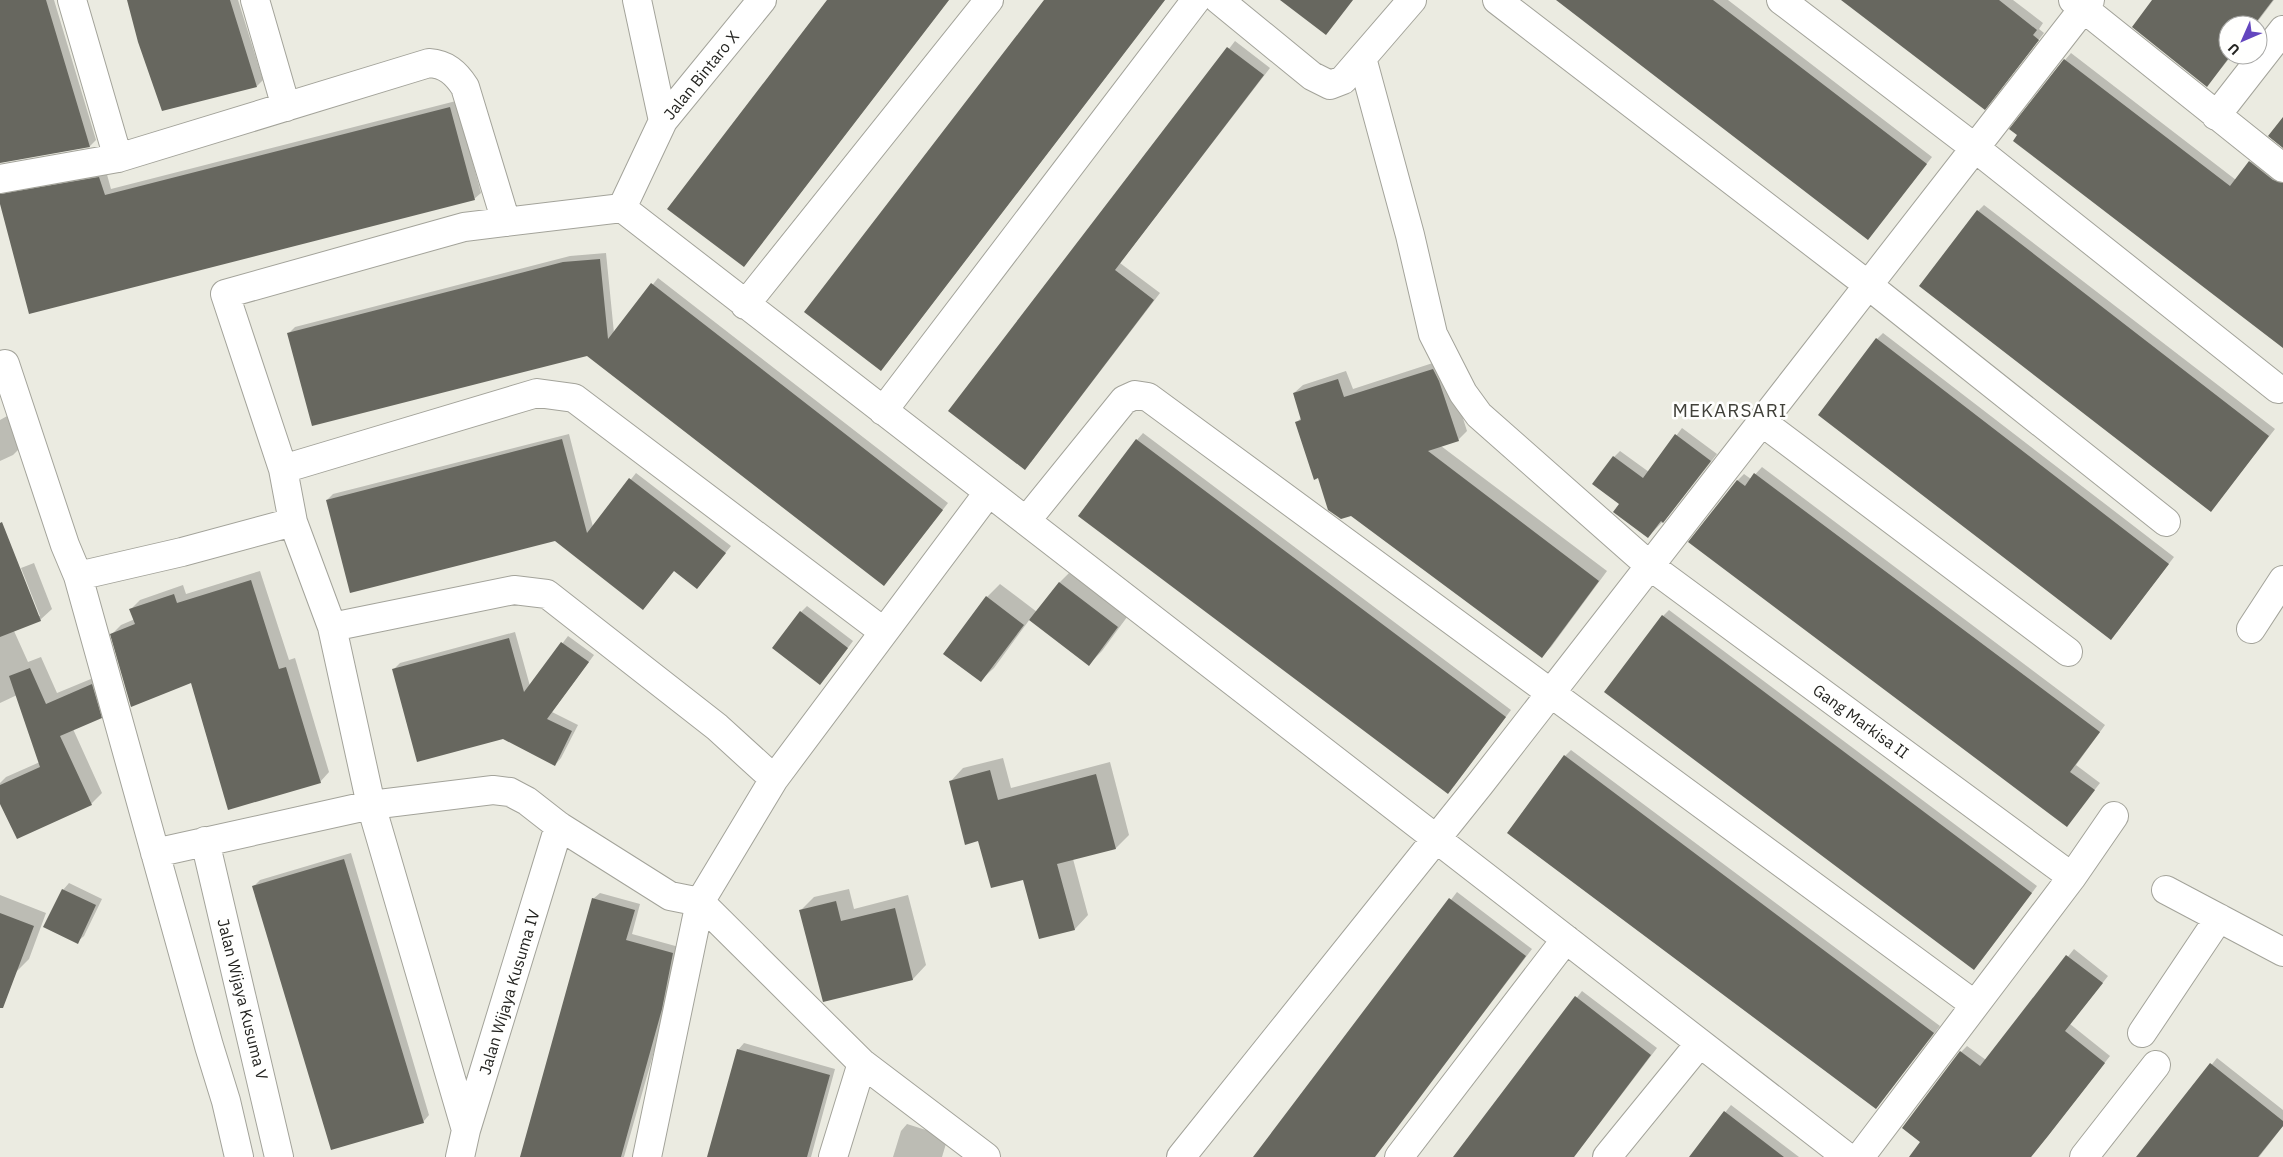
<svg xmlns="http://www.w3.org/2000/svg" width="2283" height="1157" font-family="'IBM Plex Sans',sans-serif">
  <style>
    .shadow { fill: #0003 }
    .building { fill: #67675f }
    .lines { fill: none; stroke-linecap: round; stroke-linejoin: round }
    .minor-casing { stroke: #a3a39a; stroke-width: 30 }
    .minor { stroke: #fff; stroke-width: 28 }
    .labels { text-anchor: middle; stroke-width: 5; stroke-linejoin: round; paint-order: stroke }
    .street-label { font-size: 16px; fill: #252522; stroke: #fffffe }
    .quarter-label { font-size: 19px; letter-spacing: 1px; fill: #41413a; stroke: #fffffe }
  </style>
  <rect width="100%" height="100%" fill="#ebebe1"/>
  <!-- shadow -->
  <path class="shadow" d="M0,0H54L96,140L90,146L0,162Z
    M132,0H238L263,80L257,86Z
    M829,0H949L744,266Z
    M1045,0H1165L887,363Z
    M1559,0H1728L1932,157L1868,239Z
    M1843,0H2013L2043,23L2039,29L2044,33L1991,102Z
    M2154,0H2274L2255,25H2228V55H2232L2207,86Z
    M1235,41L1270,68L1120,263L1160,293L1031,462L950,411Z
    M2071,53L2236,180L2256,155L2283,175V347L2065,60Z
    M456,101L481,193L474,199L6,194L12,188L106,171L111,189Z
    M1984,205L2275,429L2211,510L1978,211Z
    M606,253L614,333L658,278L948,503L890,578L587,355L289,333L295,327L570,256Z
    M1883,333L2174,557L2117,632L1877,339Z
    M1442,360L1448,371L1467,431L1458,440L1441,446L1607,571L1551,647L1542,656L1319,477L1297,422L1302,417L1294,393L1303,385L1346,371L1353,389Z
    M9,415L23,445L13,455L0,461V420Z
    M1682,428L1717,454L1669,515L1648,537L1621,504L1614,457L1620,451L1649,472Z
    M1143,433L1511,710L1454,786L1137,440Z
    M569,434L593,527L636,473L731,546L697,588L674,570L555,540L327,500L333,494Z
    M1762,467L2105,725L2076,765L2100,783L2067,825L1737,481L1744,474L1751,479Z
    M34,563L52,609L40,620L14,631L28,662L41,657L57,693L103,674L112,706L101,717L73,729L102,793L91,804L0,801V783L6,777L40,762L17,695L0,703V576L38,616H40L21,568Z
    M1073,569L1130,613L1102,651L1089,664L1030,619L994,668L980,681L987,597L1000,584L1037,612L1060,582Z
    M260,571L289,660L295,658L329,772L320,782L192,682L112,634L121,625L135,619L131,609L140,600L183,585L186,594Z
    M807,606L853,641L826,677L801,612Z
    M1669,610L2037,886L1980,962L1663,616Z
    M515,632L530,686L568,636L594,655L552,712L578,725L561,758L555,765L393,670L400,663Z
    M1571,750L1940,1026L1876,1108L1565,756Z
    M1003,758L1011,788L1110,762L1129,835L1116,848L1073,859L1088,915L1075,929L1040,938L1024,878L979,840L950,782L963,768Z
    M351,853L429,1115L423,1122L254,886L260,880Z
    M69,883L102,899L84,936L77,942L63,890Z
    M849,889L854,909L908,895L926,965L913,979L824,1000L800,911L814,897Z
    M1457,892L1532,949L1374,1157H1254Z
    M600,893L640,904L632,934L679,947L668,1002L624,1157H522L593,899Z
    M0,895L46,913L29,959L16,972L0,966Z
    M2074,949L2108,976L2070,1024L2110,1056L2031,1157H1910L1922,1141L1961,1052L1967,1046L1986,1060Z
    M1582,991L1657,1048L1574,1157H1455Z
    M744,1043L835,1069L811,1157H708L738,1050Z
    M2217,1058L2283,1110V1126L2259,1157H2138Z
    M1731,1105L1799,1157H1690Z
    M907,1124L948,1137L942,1157H893L901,1131Z"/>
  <!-- building -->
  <path class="building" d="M0,0H46L90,147L0,163Z
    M127,0H230L257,87L162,111L138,42Z
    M827,0H949L744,267L667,209Z
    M1044,0H1165L881,371L804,312Z
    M1280,0H1353L1326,35Z
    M1556,0H1713L1927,164L1868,240Z
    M1841,0H1999L2037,30L2033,35L2039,40L1985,110Z
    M2152,0H2273L2254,25H2228V55H2231L2207,87L2132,27Z
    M1227,47L1264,75L1115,270L1154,300L1025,470L948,411Z
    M2064,59L2230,186L2249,161L2273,180L2283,183V348L2013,141L2017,135L2009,129Z
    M450,107L475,200L29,314L0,204V194L99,177L105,195Z
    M2283,117V148L2268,136Z
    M1977,210L2269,436L2211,512L1919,286Z
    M600,259L608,339L651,283L943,510L884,586L587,356L312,426L287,333L563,262Z
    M1876,338L2169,564L2111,640L1818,415Z
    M1433,369L1439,381L1459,441L1428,451L1599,581L1542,658L1351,516L1341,519L1328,510L1318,478L1314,480L1295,422L1301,420L1293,393L1338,379L1344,397Z
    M1675,434L1711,461L1663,523L1661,521L1648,538L1613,512L1619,504L1592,484L1613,456L1643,478Z
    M562,439L587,533L629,478L726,553L697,589L674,571L643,610L555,541L350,593L326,500Z
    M1136,439L1506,717L1448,794L1078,516Z
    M1754,473L2100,732L2070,772L2095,790L2067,827L1688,542L1737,480L1745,486Z
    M2,522L41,621L0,637V523Z
    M251,580L279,669L286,667L321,783L228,810L191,683L131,707L110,634L135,624L129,609L174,594L177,603Z
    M1059,582L1118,627L1089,666L1029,620Z
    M986,596L1024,625L981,682L943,654Z
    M800,611L848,648L820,685L772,648Z
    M1662,615L2032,893L1974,970L1604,692Z
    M509,638L524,692L561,642L589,662L547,719L572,731L555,766L503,739L417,762L392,669Z
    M30,668L46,704L92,684L102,718L60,736L92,805L17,839L0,804V785L40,767L9,676Z
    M1564,755L1934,1033L1876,1109L1507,833Z
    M990,770L998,800L1096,774L1116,849L1057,864L1075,930L1039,939L1023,880L991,888L978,841L965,845L949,781Z
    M344,859L424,1123L331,1150L252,886Z
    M62,889L96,905L78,944L43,927Z
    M592,898L635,910L626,940L673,953L662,1009L621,1157H520Z
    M1449,898L1526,956L1397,1128L1375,1157H1253Z
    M836,901L841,921L895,908L913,980L823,1002L799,910Z
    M0,913L34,926L3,1008H0Z
    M2066,955L2103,983L2065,1031L2105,1063L2048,1136L2031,1157H1909L1920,1142L1902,1128L1960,1051L1980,1066Z
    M1575,996L1651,1055L1614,1104L1574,1157H1453Z
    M737,1049L830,1075L807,1157H707Z
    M2210,1063L2283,1121V1126L2258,1157H2136Z
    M1724,1111L1784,1157H1689Z"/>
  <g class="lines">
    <!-- minor casing -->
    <g class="minor-casing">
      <path id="minor" d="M72,0L118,158
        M255,0L286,107
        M637,0L663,121
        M1219,0L1312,76L1330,85L1343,80L1412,0
        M1497,0L1868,285L2166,522
        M1781,0L1975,148L2278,389
        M2073,0L2283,168
        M1362,58L1410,235L1433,334L1463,393L1479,415L1650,566L2072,877
        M2216,116L2283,30
        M0,179L118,158L429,63C446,64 456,73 465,87L506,222
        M622,208L663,121L762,0
        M745,305L989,0
        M5,364L65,545L78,576L209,1046L226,1101L239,1157
        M883,411L1196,0
        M1762,422L2068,652
        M283,469L537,393L574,398L884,632
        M1026,521L1124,400L1135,395L1148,397L1975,1005
        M78,576L182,552L293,522
        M332,627L514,590L547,594L717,727L774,779L988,493
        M2251,629L2283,580
        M205,841L279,1157
        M155,853L371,805L493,790L510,792L527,801L559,826L670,896L700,902L862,1063L986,1157
        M2166,890L2283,952
        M2142,1033L2219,918
        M466,1130L371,805L332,627L293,522L283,469L225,294L464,227L622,208L1847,1157
        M460,1157L466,1130L559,826
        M647,1157L700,902L774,779
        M833,1157L862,1063
        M1181,1157L1480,784L2090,0
        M1399,1157L1566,939
        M1607,1157L1700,1043
        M1860,1157L2072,877L2114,816
        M2084,1157L2156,1065"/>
    </g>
    <!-- minor -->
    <use href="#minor" class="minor"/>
  </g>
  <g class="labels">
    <!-- street labels -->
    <g class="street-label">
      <text transform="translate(701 75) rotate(-51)" y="6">Jalan Bintaro X</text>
      <text transform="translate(1861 721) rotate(36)" y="6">Gang Markisa II</text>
      <text transform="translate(509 992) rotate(-73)" y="6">Jalan Wijaya Kusuma IV</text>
      <text transform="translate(243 999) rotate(76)" y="6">Jalan Wijaya Kusuma V</text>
    </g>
    <!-- quarter labels -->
    <g class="quarter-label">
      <text x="1730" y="417">MEKARSARI</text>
    </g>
  </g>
  <!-- north arrow -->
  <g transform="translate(2243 40) rotate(225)"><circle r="24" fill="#fffffe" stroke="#a8a8a6"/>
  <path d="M0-4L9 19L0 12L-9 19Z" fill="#6346bf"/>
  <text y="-8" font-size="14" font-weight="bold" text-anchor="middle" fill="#252522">U</text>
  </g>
</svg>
